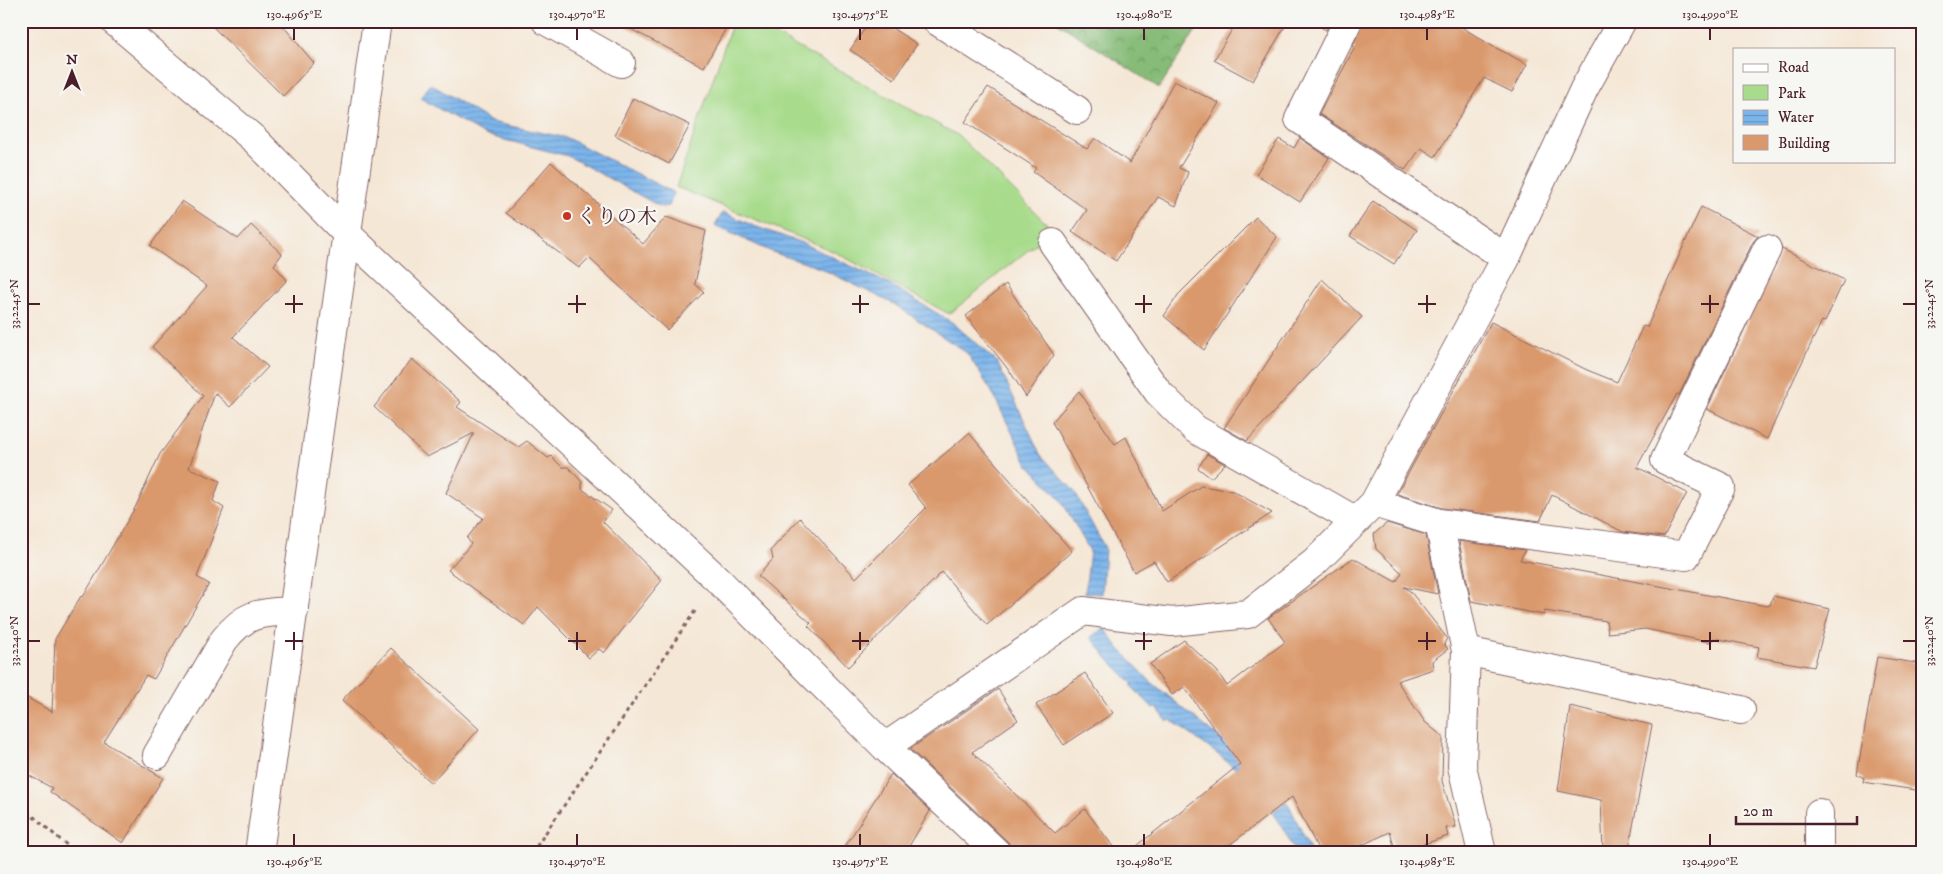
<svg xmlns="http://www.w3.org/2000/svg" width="1943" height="874" font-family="'IM FELL DW Pica','Noto Serif JP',serif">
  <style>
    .green { fill: #a8dc8c; stroke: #797e5c }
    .forest { fill: url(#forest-crowns); stroke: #686e52 }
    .water { fill: url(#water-rules); stroke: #626a8c }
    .building { fill: #da996c }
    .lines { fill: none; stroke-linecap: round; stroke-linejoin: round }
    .street-casing { stroke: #866567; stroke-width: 30 }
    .secondary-casing { stroke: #866567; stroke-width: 30 }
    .path { stroke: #866567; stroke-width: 3; stroke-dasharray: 4 4; stroke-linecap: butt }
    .street { stroke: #fff; stroke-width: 28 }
    .secondary { stroke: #fff; stroke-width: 28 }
    .ticks { fill: none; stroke: #4a1f2b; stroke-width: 2 }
    .poi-dot { fill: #c8321e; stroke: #f6f6f2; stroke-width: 2 }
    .labels { text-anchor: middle; stroke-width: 4.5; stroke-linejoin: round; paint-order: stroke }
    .poi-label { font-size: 20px; fill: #4a1f2b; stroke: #f6f6f2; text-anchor: start }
    .neatline { fill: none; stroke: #4a1f2b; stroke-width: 2 }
    .ticks-label { font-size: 12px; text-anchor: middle; fill: #4a1f2b }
  </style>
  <defs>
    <pattern id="forest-crowns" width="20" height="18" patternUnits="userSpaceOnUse" patternTransform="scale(1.25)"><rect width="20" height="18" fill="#86bc78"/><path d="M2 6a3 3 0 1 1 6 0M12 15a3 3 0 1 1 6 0" fill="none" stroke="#709863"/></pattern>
    <pattern id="water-rules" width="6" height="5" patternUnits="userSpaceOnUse" patternTransform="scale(1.25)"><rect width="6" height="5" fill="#7bb5ec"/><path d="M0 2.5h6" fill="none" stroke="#6793bf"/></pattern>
  </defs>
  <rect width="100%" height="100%" fill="#f6f6f2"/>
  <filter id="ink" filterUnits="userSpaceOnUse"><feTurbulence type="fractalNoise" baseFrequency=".02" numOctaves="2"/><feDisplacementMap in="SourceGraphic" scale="10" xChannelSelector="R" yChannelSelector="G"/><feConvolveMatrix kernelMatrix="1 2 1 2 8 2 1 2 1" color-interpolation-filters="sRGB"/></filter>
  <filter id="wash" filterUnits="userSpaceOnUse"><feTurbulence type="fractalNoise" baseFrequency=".0096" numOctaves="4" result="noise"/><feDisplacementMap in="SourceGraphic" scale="20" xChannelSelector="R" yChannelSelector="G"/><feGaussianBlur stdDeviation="1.12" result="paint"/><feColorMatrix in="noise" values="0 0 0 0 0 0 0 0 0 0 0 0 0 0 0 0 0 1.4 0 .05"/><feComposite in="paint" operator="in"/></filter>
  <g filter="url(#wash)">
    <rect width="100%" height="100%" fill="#f5e7d6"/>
    <!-- green -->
    <path class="green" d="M733,21H750L959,136L1053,230L949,314L835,252L676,187Z"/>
    <!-- forest -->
    <path class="forest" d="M1055,21H1202L1159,88Z"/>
    <!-- water -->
    <path class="water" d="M431,84L491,122L567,138L674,193L669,206L661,207L568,156L485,135L420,98Z
      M723,212L754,226L805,244L889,284L953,323L997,362L1040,454L1074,491L1105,548L1102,594L1085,593L1090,551L1061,500L1027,463L992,392L967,353L894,304L820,268L772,252L715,226Z
      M1102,629L1106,630L1118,647L1150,681L1251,764L1289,805L1312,853H1296C1285,831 1273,809 1257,791C1234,763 1200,742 1171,720L1167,721L1157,708H1153L1132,687V683L1110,661L1091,637Z"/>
    <g id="blocks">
      <!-- building -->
      <path class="building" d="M207,21H279L314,63L283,96Z
        M615,21H730L704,67Z
        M870,21H881L917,44L894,79L850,50Z
        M1237,21H1288L1253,81L1214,60Z
        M1310,21H1330L1326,30Z
        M1363,21H1452L1492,46L1527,64L1512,92L1484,78L1435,157L1421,148L1405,170L1319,114L1355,47L1353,46Z
        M1174,81L1219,103L1179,168L1188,172L1176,206L1158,197L1116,261L1072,232L1087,210L1033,172L1036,168L965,122L988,87L1087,149L1095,138L1130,163Z
        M633,98L690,125L669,164L615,135Z
        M1300,138L1329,158L1300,202L1256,174L1279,139L1294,148Z
        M551,162L643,244L666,217L706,231L695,284L704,292L667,330L589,258L579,268L506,213Z
        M182,201L238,239L251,225L282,254L274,265L287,280L233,337L268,367L230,407L215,393L189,468L220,481L213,501L224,508L197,577L209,584L154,679L146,675L104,742L163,778L123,843L50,792L52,788L21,771V694L52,712L55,639L81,596L83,597L136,506L160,454L203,396L152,347L207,286L150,246Z
        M1373,201L1417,230L1394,264L1350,236Z
        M1701,207L1758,236L1753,242L1679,395L1677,394L1637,467L1687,493L1664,537L1623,532L1552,495L1540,521L1442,508L1397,494L1491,322L1587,370L1617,382L1643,326L1647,327Z
        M1256,217L1277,237L1204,350L1164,316L1178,295Z
        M1782,249L1844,280L1825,322L1822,321L1794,379L1767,439L1707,409Z
        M1322,279L1362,317L1247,441L1224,428Z
        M1006,284L1054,355L1026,397L1011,373L966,316Z
        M412,359L461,402L457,407L518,447L527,441L548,458L551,456L562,467H568L582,482V489L612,510L603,522L662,580L604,653L599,649L589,658L538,607L524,625L448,570L471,544L467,538L483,518L446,493L474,433L427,457L374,407Z
        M1079,391L1115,444L1126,437L1162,511L1201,486L1233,491L1272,513L1167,582L1154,561L1134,572L1052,422Z
        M969,433L1072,551L987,625L942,572L848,667L808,626L811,623L758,576L773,559L771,550L800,518L856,578L926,508L908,485Z
        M1207,454L1225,464L1211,478L1198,468Z
        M1387,523L1426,535L1438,594L1404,587L1410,591L1447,638L1444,644L1448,649L1432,661L1433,669L1397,681L1425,722L1443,737L1442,781L1456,827L1446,828L1448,836L1396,853L1390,832L1345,853H1320L1292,797L1219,853H1128L1240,764L1184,687L1172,695L1150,664L1184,640L1217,671L1227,686L1285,642L1268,618L1353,558L1396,582L1402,573L1376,549L1374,534Z
        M1459,541L1525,550L1520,560L1767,606L1770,605L1773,596L1830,609L1814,667L1757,657L1759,647L1714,638L1709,642L1645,629L1608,633L1606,621L1545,611L1544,615L1471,601Z
        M391,648L479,729L431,783L342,700Z
        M1877,657L1922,664V791L1863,782L1864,778L1857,774Z
        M1085,673L1113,713L1064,745L1036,705Z
        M998,689L1018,720L972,752L1055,833L1085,809L1118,853H1014L1008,842L910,749Z
        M1570,706L1652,725L1628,853H1603L1601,800L1558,791Z
        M891,774L930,811L905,853H841Z"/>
    </g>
  </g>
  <g filter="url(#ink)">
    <use href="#blocks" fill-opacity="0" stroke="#866567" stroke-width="1"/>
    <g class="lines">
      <!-- street casing -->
      <g class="street-casing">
        <path id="street" d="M114,21L255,140L348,235L717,579L885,747L997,853
          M546,21L621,63
          M937,21L1077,110
          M1348,21L1299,119L1506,258
          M1053,243L1158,392L1195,429L1356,521
          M1374,503L1439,523L1466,651L1462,766L1482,853
          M1439,523L1686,556L1721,487L1665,460L1767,249
          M1466,651L1741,710
          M885,747L1083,611L1172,622L1248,614L1315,562L1374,503L1506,258L1584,89L1622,21
          M157,755L224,640C246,612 260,613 294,611
          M1819,853V813"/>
      </g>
      <!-- secondary casing -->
      <g class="secondary-casing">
        <path id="secondary" d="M259,853L377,21"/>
      </g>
      <!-- path -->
      <path class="path" d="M21,806L76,853
        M532,853L697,608"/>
      <!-- street -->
      <use href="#street" class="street"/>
      <!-- secondary -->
      <use href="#secondary" class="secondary"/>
    </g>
  </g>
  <!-- ticks -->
  <path class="ticks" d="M294,28V40M577,28V40M860,28V40M1144,28V40M1427,28V40M1710,28V40M294,295V313M577,295V313M860,295V313M1144,295V313M1427,295V313M1710,295V313M28,304H40M285,304H303M568,304H586M852,304H869M1135,304H1152M1418,304H1436M1701,304H1719M1903,304H1916M294,632V650M577,632V650M860,632V650M1144,632V650M1427,632V650M1710,632V650M28,641H40M285,641H303M568,641H586M852,641H869M1135,641H1152M1418,641H1436M1701,641H1719M1903,641H1916M294,834V846M577,834V846M860,834V846M1144,834V846M1427,834V846M1710,834V846"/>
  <!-- markers -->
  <circle class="poi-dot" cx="567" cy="216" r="5"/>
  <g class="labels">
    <!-- poi labels -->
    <g class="poi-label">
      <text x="577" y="223">くりの木</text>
    </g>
  </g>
  <!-- margin -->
  <rect width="1943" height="874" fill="none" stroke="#f6f6f2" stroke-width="55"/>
  <!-- legend -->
  <rect x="1733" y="48" width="162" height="115" fill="#f6f6f2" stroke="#b1a0a2"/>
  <rect x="1743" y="64" width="25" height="8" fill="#ffffff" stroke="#b1a0a2"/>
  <text x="1778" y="72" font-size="15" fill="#4a1f2b">Road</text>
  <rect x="1743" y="85" width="25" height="15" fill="#a8dc8c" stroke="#b1a0a2"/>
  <text x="1778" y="98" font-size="15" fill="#4a1f2b">Park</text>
  <rect x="1743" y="110" width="25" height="15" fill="url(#water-rules)" stroke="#b1a0a2"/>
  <text x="1778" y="122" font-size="15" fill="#4a1f2b">Water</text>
  <rect x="1743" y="135" width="25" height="15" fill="#da996c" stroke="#b1a0a2"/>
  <text x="1778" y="148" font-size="15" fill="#4a1f2b">Building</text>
  <!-- north arrow -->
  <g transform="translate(72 72)" stroke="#f6f6f2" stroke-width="4" paint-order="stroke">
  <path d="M0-4L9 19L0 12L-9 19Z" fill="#4a1f2b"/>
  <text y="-8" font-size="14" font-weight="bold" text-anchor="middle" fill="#4a1f2b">N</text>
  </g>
  <!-- scale -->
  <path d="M1736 816v8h121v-8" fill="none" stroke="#4a1f2b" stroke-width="2.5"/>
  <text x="1743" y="816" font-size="15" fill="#4a1f2b" stroke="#f6f6f2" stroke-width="4" paint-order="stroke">20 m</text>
  <rect x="28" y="28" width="1888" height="818" class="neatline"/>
  <g class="ticks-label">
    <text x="294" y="18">130.4965°E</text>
    <text x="577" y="18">130.4970°E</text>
    <text x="860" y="18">130.4975°E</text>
    <text x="1144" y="18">130.4980°E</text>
    <text x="1427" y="18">130.4985°E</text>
    <text x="1710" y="18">130.4990°E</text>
    <text transform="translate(14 304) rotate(-90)" y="4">33.2245°N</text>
    <text transform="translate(1929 304) rotate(-90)" y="4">33.2245°N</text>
    <text transform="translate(14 641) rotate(-90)" y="4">33.2240°N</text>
    <text transform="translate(1929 641) rotate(-90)" y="4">33.2240°N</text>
    <text x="294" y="865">130.4965°E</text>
    <text x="577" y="865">130.4970°E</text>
    <text x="860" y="865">130.4975°E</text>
    <text x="1144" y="865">130.4980°E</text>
    <text x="1427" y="865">130.4985°E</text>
    <text x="1710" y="865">130.4990°E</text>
  </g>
</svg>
